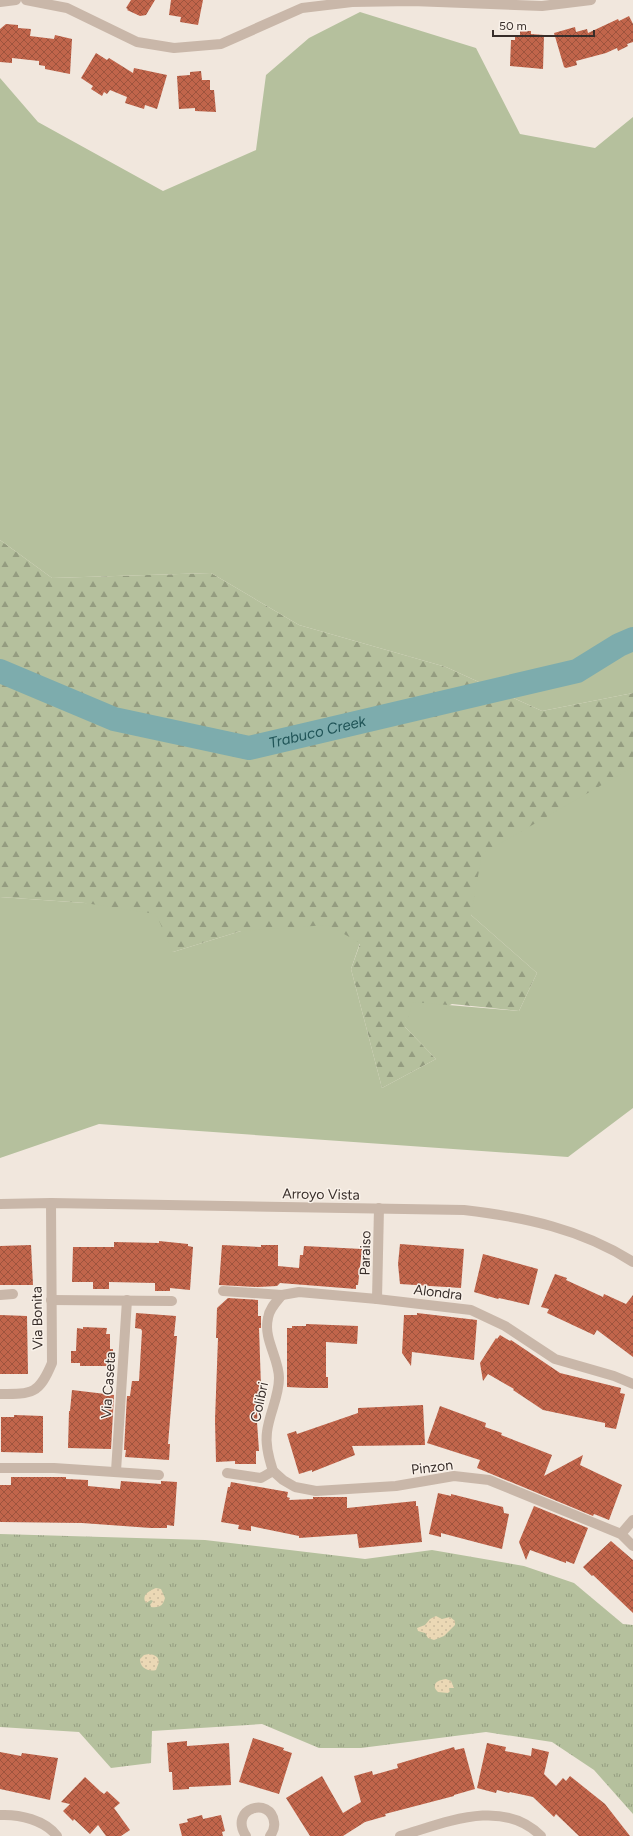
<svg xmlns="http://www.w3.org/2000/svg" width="633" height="1836" font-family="Figtree,sans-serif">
  <defs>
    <pattern id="grass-tufts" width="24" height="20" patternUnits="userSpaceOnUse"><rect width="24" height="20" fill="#b5c09d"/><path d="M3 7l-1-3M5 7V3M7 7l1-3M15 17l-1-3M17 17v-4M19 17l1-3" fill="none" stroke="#949c80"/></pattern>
    <pattern id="forest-firs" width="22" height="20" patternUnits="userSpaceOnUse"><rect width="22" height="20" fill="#b5c09d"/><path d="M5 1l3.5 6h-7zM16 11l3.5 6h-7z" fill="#949c80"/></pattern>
    <pattern id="sand-dots" width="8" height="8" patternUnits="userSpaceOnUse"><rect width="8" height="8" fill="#ebd8b5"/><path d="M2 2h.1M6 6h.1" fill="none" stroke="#caba9c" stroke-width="1.8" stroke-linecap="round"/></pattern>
    <pattern id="building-cross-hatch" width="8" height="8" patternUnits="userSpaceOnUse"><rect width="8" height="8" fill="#c1654b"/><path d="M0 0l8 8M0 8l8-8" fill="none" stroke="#9e543e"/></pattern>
  </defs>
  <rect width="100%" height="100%" fill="#f1e7dd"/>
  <polygon fill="url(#grass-tufts)" points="0,1534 205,1540 365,1559 432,1550 524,1566 574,1583 623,1624 633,1625 633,1814 594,1770 552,1742 486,1732 361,1748 319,1748 262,1724 152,1731 151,1763 111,1768 79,1732 0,1727"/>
  <polygon fill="url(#forest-firs)" points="0,540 52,578 211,573 299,625 446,667 542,711 633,693 633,768 549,817 471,915 537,973 519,1011 452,1004 405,1027 436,1059 382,1088 351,969 360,944 241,931 173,952 85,903 0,897"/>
  <g fill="url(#sand-dots)">
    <path d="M156,1588l5,1 4,9c-2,8 -6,10 -14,9l-1,-2 3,-4 -2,-1 -5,3c-5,-8 3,-12 10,-15z"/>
    <polygon points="436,1616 442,1619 450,1617 455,1621 455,1625 444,1636 434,1640 428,1638 425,1633 418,1631 417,1628 425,1625 430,1619"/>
    <path d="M149,1654c6,1 9,2 10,8l-3,8c-8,2 -16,-2 -16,-11l4,-4z"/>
    <path d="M446,1679l5,2 3,7h-5l1,3 -2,2 -10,-1c-8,-8 0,-12 8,-13z"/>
  </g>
  <g fill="#b5c09d">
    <polygon points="360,12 476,48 520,134 595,148 633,117 633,693 542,711 446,667 299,625 211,573 52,578 0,540 0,78 38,122 163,191 256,150 266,75 309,38"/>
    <polygon points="633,767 633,1108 568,1157 99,1124 0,1158 0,897 85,903 156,914 173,952 241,931 328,925 360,943 351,969 382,1088 436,1059 405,1027 413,1002 519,1011 537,973 471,915 482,854"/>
  </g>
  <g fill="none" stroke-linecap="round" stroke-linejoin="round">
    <path stroke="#7dacad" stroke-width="24" id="s1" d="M0,671l114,48 135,29 328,-77 42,-26 14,-6"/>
  </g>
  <g fill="url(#building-cross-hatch)">
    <polygon points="131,0 155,0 146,15 140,16 127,10 128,9 126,8"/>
    <polygon points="171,0 203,0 198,25 180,22 181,17 169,15"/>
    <polygon points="629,16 633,24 633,42 627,44 628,46 618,51 617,48 606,53 576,61 577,65 566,68 564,67 554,33 575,27 576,32 587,29 588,33 618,19 619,21"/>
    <polygon points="6,24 18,25 18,28 31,29 30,36 54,39 55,35 72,39 70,74 45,69 45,66 39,65 39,61 12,58 12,63 0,62 0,29"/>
    <polygon points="520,31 531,31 531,34 544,35 543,69 510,66 511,40 515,40 515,35 520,35"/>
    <polygon points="96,53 107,60 109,58 133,73 134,68 167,75 157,109 145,105 144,109 125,103 127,97 110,90 107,94 104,92 102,96 91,89 93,86 81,78"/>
    <polygon points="201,71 202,80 210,80 210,90 214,90 216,112 195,111 195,108 179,109 177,76 190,75 190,72"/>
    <polygon points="159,1241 188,1244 188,1246 193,1247 190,1290 170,1288 170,1291 155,1291 155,1283 109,1282 109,1289 93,1289 93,1282 72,1282 73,1247 114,1247 114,1242 159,1243"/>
    <polygon points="400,1244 464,1249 461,1288 400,1284 398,1264"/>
    <polygon points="31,1245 33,1285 0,1285 0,1246"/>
    <polygon points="222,1245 261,1247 261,1245 278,1245 278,1266 299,1268 300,1255 303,1255 304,1246 362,1249 358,1285 356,1285 356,1289 280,1283 277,1286 258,1287 219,1285"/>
    <polygon points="483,1254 538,1269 529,1305 499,1298 498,1299 474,1292"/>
    <polygon points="555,1274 567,1278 566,1280 603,1297 604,1294 626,1304 633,1295 633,1357 597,1330 594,1335 547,1313 549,1309 541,1307"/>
    <polygon points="228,1298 258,1300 258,1316 261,1316 261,1328 259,1328 261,1387 260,1399 258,1399 257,1422 259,1451 256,1451 256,1464 235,1464 235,1461 216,1462 215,1420 218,1338 216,1338 217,1308"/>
    <polygon points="136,1313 176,1316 174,1336 177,1336 168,1444 170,1444 169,1460 125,1457 126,1450 124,1450 127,1396 130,1396 132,1381 139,1381 142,1331 141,1329 135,1328"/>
    <polygon points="417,1313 477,1320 474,1360 412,1352 411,1366 402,1353 404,1315 417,1315"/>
    <polygon points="0,1315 27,1316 28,1374 0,1374"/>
    <polygon points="306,1324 358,1326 357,1344 326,1342 326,1377 328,1377 328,1388 307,1388 287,1387 287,1328 292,1328 292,1326 306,1326"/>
    <polygon points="83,1327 107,1328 106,1334 110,1334 110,1349 113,1349 113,1366 80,1366 80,1363 71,1363 71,1351 76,1351 77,1328 83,1329"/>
    <polygon points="500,1335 510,1341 511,1340 560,1373 621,1388 620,1393 625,1394 616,1429 605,1427 605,1423 543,1410 513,1390 514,1389 488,1374 483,1381 480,1363 496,1338 497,1339"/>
    <polygon points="72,1390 114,1395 111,1449 68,1448 69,1411 70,1411"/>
    <polygon points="423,1405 425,1445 352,1446 355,1455 312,1472 312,1470 299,1474 287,1434 296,1431 297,1434 358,1413 358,1408"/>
    <polygon points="440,1406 486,1423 485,1427 502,1433 501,1435 552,1455 544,1476 583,1455 580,1465 622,1485 609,1520 594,1514 593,1516 477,1468 480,1460 427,1443"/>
    <polygon points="14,1415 43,1416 43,1453 1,1452 1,1417 14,1417"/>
    <polygon points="11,1477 66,1477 66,1479 88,1480 88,1486 120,1489 121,1481 161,1484 161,1481 177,1482 174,1526 167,1525 167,1528 151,1528 82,1523 0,1522 0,1485 11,1485"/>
    <polygon points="231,1482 288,1492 287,1497 290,1498 289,1500 313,1499 313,1497 347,1497 347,1508 416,1501 416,1506 418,1506 422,1542 359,1548 357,1534 299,1538 299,1536 251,1526 251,1531 238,1529 239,1525 221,1522 228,1487 230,1487"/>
    <polygon points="438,1493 451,1496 451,1494 503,1507 504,1513 509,1514 502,1549 441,1533 441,1537 429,1534"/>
    <polygon points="534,1506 588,1528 574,1564 566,1561 566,1563 530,1550 526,1560 519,1542"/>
    <polygon points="611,1541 633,1560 633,1613 593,1575 592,1576 583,1567"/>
    <polygon points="253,1738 284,1748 283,1750 292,1753 279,1794 239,1782"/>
    <polygon points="187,1741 187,1746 229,1743 231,1785 189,1787 189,1789 173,1790 172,1772 169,1772 167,1743"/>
    <polygon points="487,1743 506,1747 505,1751 531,1756 532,1748 549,1752 544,1774 556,1786 563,1778 566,1781 570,1776 605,1804 630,1836 579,1836 556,1814 554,1817 533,1797 510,1792 509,1793 497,1790 496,1793 477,1788"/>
    <polygon points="454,1747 455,1750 464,1748 475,1789 454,1795 454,1796 385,1814 386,1816 365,1822 343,1836 310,1836 286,1798 322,1776 343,1813 361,1802 354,1776 372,1771 373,1775 398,1768 397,1764"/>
    <polygon points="0,1752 21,1756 22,1753 58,1758 50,1800 0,1789"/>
    <polygon points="85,1777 100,1791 104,1794 107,1791 120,1803 114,1808 130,1830 121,1836 106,1836 98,1825 90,1834 74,1819 73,1821 63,1811 70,1804 61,1802"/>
    <polygon points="202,1815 203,1819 221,1815 225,1831 222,1832 223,1836 182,1836 179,1824 188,1822 187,1819"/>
  </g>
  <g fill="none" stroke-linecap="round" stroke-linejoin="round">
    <g stroke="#c9b7a9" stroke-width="10">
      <polyline points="26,0 67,8 137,42 174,48 221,44 302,8 352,2 412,1 542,6 591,0"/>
      <polyline points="0,2 16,0"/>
      <polyline points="223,1291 282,1295 299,1292 377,1299 471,1310 505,1326 555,1359 614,1376 633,1384"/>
      <polyline points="0,1295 13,1294"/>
      <polyline points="377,1299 379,1208"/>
      <polyline points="51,1300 172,1301"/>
      <path d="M0,1394c33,0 39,0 52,-31l-1,-160"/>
      <polyline points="0,1468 54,1468 159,1475"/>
      <polyline points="116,1471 127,1300"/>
      <path d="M273,1471c-4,-12 -8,-26 -6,-39 2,-18 12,-35 12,-54 0,-20 -16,-39 -11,-60 1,-9 8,-16 14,-23"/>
      <polyline points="227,1473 261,1478 273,1471 283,1480 295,1487 316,1491 396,1486 454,1476 489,1480 621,1534 633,1546"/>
      <polyline points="621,1534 633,1520"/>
      <path d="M0,1815c19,-1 45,5 57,21"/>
      <path d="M246,1836c-18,-28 25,-40 28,-14 1,5 -1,10 -4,14"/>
      <path d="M400,1836c45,-13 102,-39 141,0"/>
    </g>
    <path stroke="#c9b7a9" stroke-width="10" d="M0,1204l51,-1 413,7c60,7 118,19 169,52"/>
  </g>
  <g text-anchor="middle" stroke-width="3" stroke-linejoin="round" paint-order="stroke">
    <g font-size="14" fill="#372d29" stroke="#f9f1e9">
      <text transform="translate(321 1194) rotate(1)" y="5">Arroyo Vista</text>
      <text transform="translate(365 1253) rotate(-89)" y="5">Paraiso</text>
      <text transform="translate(438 1292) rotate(7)" y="5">Alondra</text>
      <text transform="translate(37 1318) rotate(-91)" y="5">Via Bonita</text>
      <text transform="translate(108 1385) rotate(-86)" y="5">Via Caseta</text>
      <text transform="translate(259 1402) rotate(-78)" y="5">Colibri</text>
      <text transform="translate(432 1467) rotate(-7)" y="5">Pinzon</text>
    </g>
    <g font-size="15" font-style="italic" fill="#205457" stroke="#f9f1e9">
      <text dy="5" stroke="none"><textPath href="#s1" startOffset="332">Trabuco Creek</textPath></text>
    </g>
  </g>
  <path d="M493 30v6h101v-6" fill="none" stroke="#372d29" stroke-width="2"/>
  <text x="499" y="30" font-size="12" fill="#372d29" stroke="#f9f1e9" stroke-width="3" paint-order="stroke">50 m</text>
</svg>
